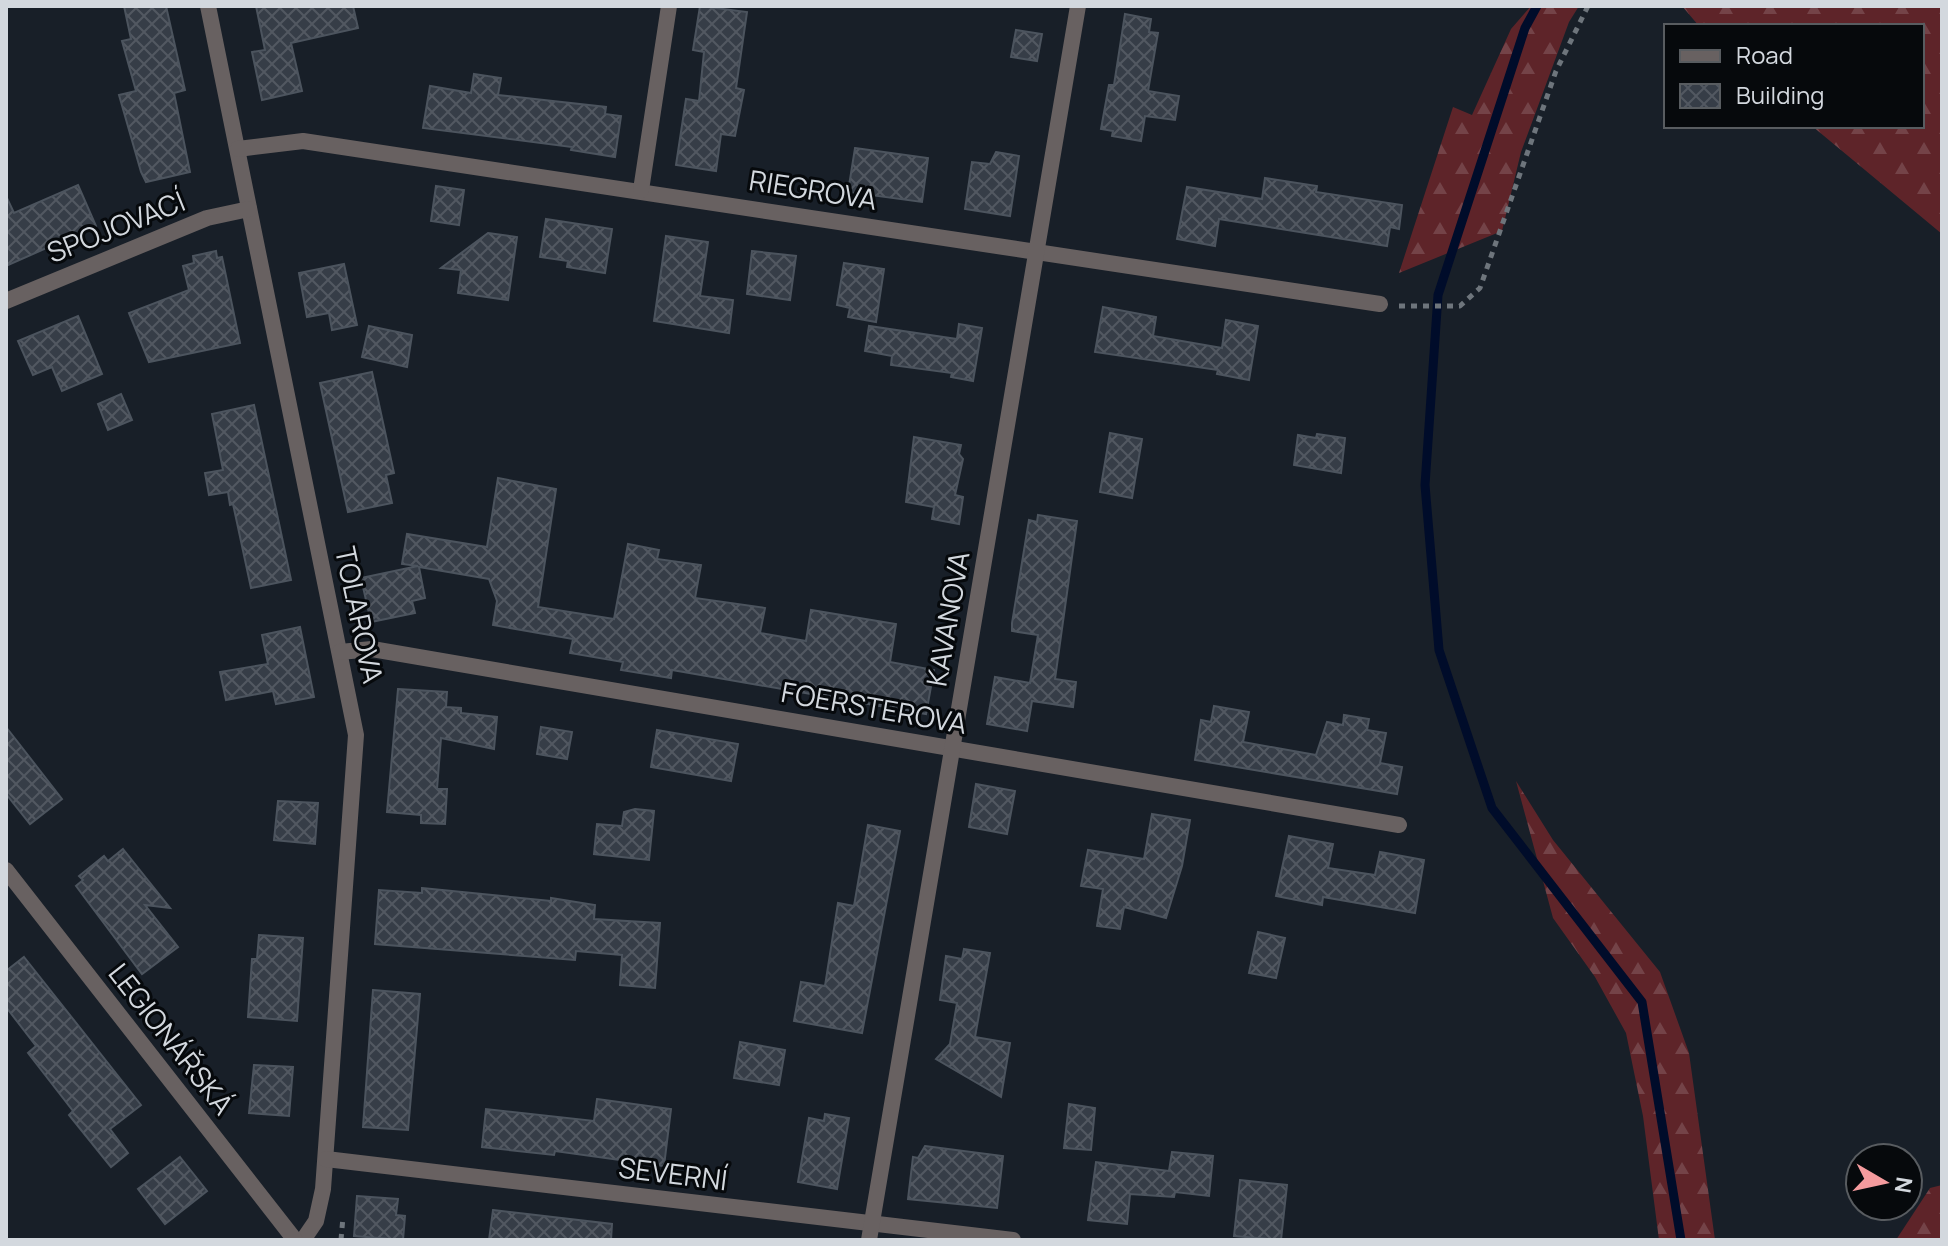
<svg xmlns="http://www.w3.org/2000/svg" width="1948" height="1246" font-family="Manrope,sans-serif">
  <defs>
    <pattern id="forest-firs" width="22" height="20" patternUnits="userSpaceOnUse" patternTransform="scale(2)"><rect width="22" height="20" fill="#5e2429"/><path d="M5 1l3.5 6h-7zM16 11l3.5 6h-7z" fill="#744348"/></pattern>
    <pattern id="building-cross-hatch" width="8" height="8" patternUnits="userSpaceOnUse" patternTransform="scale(2)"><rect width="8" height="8" fill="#363d47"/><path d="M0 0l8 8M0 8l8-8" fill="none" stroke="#525861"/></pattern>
  </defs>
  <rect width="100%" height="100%" fill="#181f28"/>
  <g fill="url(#forest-firs)">
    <polygon points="1531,6 1579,6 1569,22 1521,152 1502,231 1399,273 1453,107 1472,115 1511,29"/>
    <polygon points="1682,6 1942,6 1942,234 1812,126 1922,126 1922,26 1699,26"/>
    <polygon points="1516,781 1553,840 1660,972 1689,1053 1715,1240 1659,1240 1643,1116 1626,1033 1595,977 1553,918"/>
    <polygon points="1942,1185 1942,1240 1896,1240 1930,1188"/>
  </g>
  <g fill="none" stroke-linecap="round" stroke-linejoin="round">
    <polyline stroke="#000c2a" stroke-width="9" points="1537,6 1525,28 1438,295 1425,485 1439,650 1492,808 1642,1002 1681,1240"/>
  </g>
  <g fill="url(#building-cross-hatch)" stroke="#4c545e" stroke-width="2">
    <polygon points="124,6 166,6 185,90 174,93 190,172 146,182 141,172 119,95 136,91 122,41 131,39"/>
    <polygon points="256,6 353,6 358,28 291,43 302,91 262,100 252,52 265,50"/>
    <polygon points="700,6 747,12 736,88 744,90 735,136 721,134 716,171 676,165 686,99 699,101 704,52 693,50"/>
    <polygon points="1125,14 1151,19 1149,32 1158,33 1148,91 1179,96 1175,120 1145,116 1141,141 1112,136 1113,131 1101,129 1109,85 1114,85"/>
    <polygon points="1016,30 1042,34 1037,61 1011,57"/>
    <polygon points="474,74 501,78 498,95 606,107 605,114 621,116 615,157 571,150 572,147 423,128 430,86 471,93"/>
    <polygon points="855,148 928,158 922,202 848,192"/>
    <polygon points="996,152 1019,156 1010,216 965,209 972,162 990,164"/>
    <polygon points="1265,178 1317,186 1316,192 1402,205 1399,229 1390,227 1387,246 1219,219 1215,246 1177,239 1187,187 1262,199"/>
    <polygon points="78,185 96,226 6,266 6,196 14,213"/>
    <polygon points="436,186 464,190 459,225 431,221"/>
    <polygon points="546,219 612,229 605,273 567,267 568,261 540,257"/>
    <polygon points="488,233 517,237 508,300 458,293 461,270 441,268"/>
    <polygon points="666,236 708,242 700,296 733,300 729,333 654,321"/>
    <polygon points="216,251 217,258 222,257 240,343 149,362 129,313 189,290 183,266 194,263 193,256"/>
    <polygon points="752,251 796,256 790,300 747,294"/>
    <polygon points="844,263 884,269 876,322 848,317 850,308 837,305"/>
    <polygon points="344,264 357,325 332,330 329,313 307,317 299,273"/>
    <polygon points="1103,307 1156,317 1153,336 1222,348 1226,320 1258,326 1249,380 1217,374 1218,370 1095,352"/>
    <polygon points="78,316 102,374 62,391 52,367 33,375 18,341"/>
    <polygon points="959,324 982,328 973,381 951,377 952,373 891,365 892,356 865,351 869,326 957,339"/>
    <polygon points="369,326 412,335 407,367 362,357"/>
    <polygon points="372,372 394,473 386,475 392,503 348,512 320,383"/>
    <polygon points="121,394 132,420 108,430 98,404"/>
    <polygon points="254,405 291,580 251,588 233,504 230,505 228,492 209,495 205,473 223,470 212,414"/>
    <polygon points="1110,433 1142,439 1132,498 1100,492"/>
    <polygon points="1317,434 1345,438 1341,473 1294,465 1298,435 1316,438"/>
    <polygon points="914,437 961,445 959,454 963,459 955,495 963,497 959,524 932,519 934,507 906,502"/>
    <polygon points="498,478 556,489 538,607 614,619 628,544 659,550 657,559 701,565 695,598 765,608 760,633 806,641 811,610 896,624 890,662 934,670 926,714 672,670 671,678 621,670 623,662 570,653 573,639 493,625 497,601 489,579 419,567 425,598 412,601 415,613 371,622 361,578 418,566 402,564 407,534 487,547"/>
    <polygon points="1038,515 1077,521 1055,679 1076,682 1073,707 1032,701 1027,731 987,724 995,677 1030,683 1038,635 1012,631 1012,623 1029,520 1037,522"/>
    <polygon points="300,627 314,697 276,704 273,691 226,700 220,672 268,664 262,635"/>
    <polygon points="398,689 447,692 446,707 461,708 461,713 497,717 494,749 441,738 437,789 447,789 445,824 421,823 421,815 387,812"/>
    <polygon points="1214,706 1249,712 1243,742 1316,755 1327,722 1343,725 1344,715 1369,719 1367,730 1386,733 1380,763 1402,767 1397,794 1195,760 1201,720 1211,722"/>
    <polygon points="6,727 62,799 30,824 6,794"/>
    <polygon points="541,727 572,732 567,759 537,754"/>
    <polygon points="657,730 738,744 731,781 651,767"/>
    <polygon points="976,784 1015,791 1007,834 969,827"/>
    <polygon points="278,801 318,803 315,844 274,840"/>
    <polygon points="635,809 654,811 649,860 594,854 597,824 622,826 624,812"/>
    <polygon points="1152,814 1190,820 1182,866 1166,918 1124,907 1120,929 1097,926 1103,889 1081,886 1088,850 1144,859"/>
    <polygon points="868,825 900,831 862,1033 794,1021 801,982 825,986 838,903 854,906"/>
    <polygon points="1289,836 1333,844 1328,868 1375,875 1380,852 1424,860 1415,913 1323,897 1322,905 1276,896"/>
    <polygon points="123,849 170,908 145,905 178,947 142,974 76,886 83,880 79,876 104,856 108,861"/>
    <polygon points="422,888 551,901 551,898 595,905 594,919 660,923 655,988 620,985 622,955 576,951 575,960 375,944 379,890 422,893"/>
    <polygon points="1258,932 1285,938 1276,978 1249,973"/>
    <polygon points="259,935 303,938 297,1021 248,1017 252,959 257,959"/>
    <polygon points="964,949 990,953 975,1037 1010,1043 1001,1097 936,1059 950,1044 957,1003 940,1000 946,956 962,959"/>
    <polygon points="24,957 141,1105 110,1129 128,1153 111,1167 69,1115 73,1111 28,1053 36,1046 6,1007 6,971"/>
    <polygon points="373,990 420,994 408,1130 363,1127"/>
    <polygon points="740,1042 785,1050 779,1085 734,1078"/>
    <polygon points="254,1065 293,1067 289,1116 249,1113"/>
    <polygon points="597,1099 671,1109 664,1166 555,1151 554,1155 482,1147 486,1109 594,1121"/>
    <polygon points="1069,1104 1095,1108 1091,1150 1064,1148"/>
    <polygon points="825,1114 849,1118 837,1189 798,1182 809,1118 824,1121"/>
    <polygon points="925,1146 1003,1156 997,1208 908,1199 913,1157 918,1158"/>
    <polygon points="1172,1152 1213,1156 1209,1196 1175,1192 1174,1197 1130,1194 1127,1224 1088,1220 1096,1162 1169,1171"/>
    <polygon points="180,1157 207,1191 165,1224 138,1189"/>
    <polygon points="1240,1180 1287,1185 1281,1240 1234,1236"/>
    <polygon points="357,1196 398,1199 396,1215 405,1216 403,1240 354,1236"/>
    <polygon points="493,1210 612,1224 611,1240 489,1240"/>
  </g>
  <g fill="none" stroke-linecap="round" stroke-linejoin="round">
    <g stroke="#6e757c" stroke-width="5" stroke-dasharray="6 6" stroke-linecap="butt">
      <polyline points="1399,306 1460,306 1480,288 1556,71 1588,6"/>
      <polyline points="341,1240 343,1217"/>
    </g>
    <g stroke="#686161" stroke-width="16">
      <polyline points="208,6 356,735 323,1189 316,1221 303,1240"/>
      <polyline points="238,149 303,141 1380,304"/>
      <polyline points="641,190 669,6"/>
      <polyline points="6,301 207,218 249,209"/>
      <polyline points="340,652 372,649 1399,825"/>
      <polyline points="6,870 295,1240"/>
      <polyline points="326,1159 1013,1240"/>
      <polyline points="869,1240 1078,6"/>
    </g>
  </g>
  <g text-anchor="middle" stroke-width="6" stroke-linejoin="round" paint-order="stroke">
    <g font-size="28" fill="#d3d8de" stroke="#06090c">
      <text transform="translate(813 190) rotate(9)" y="10">RIEGROVA</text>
      <text transform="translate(116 227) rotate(-22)" y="10">SPOJOVACÍ</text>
      <text transform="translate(359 615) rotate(78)" y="10">TOLAROVA</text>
      <text transform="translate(948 619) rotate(-80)" y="10">KAVANOVA</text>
      <text transform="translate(874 708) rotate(10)" y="10">FOERSTEROVA</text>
      <text transform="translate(171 1039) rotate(52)" y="10">LEGIONÁŘSKÁ</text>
      <text transform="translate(673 1174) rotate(7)" y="10">SEVERNÍ</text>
    </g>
  </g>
  <rect width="1948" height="1246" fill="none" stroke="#d3d8de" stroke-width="16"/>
  <rect x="1664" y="24" width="260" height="104" fill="#06090c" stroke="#585c60" stroke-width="2"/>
  <rect x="1680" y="50" width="40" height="12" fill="#686161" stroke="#585c60" stroke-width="2"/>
  <text x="1736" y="64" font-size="24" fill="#d3d8de">Road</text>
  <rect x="1680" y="84" width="40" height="24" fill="url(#building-cross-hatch)" stroke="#585c60" stroke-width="2"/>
  <text x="1736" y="104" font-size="24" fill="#d3d8de">Building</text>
  <g transform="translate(1884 1182) rotate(99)"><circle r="38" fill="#06090c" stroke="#585c60" stroke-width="2"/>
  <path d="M0-6L14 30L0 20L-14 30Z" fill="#f59b9e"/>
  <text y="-12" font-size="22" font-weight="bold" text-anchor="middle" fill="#d3d8de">N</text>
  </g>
</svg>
